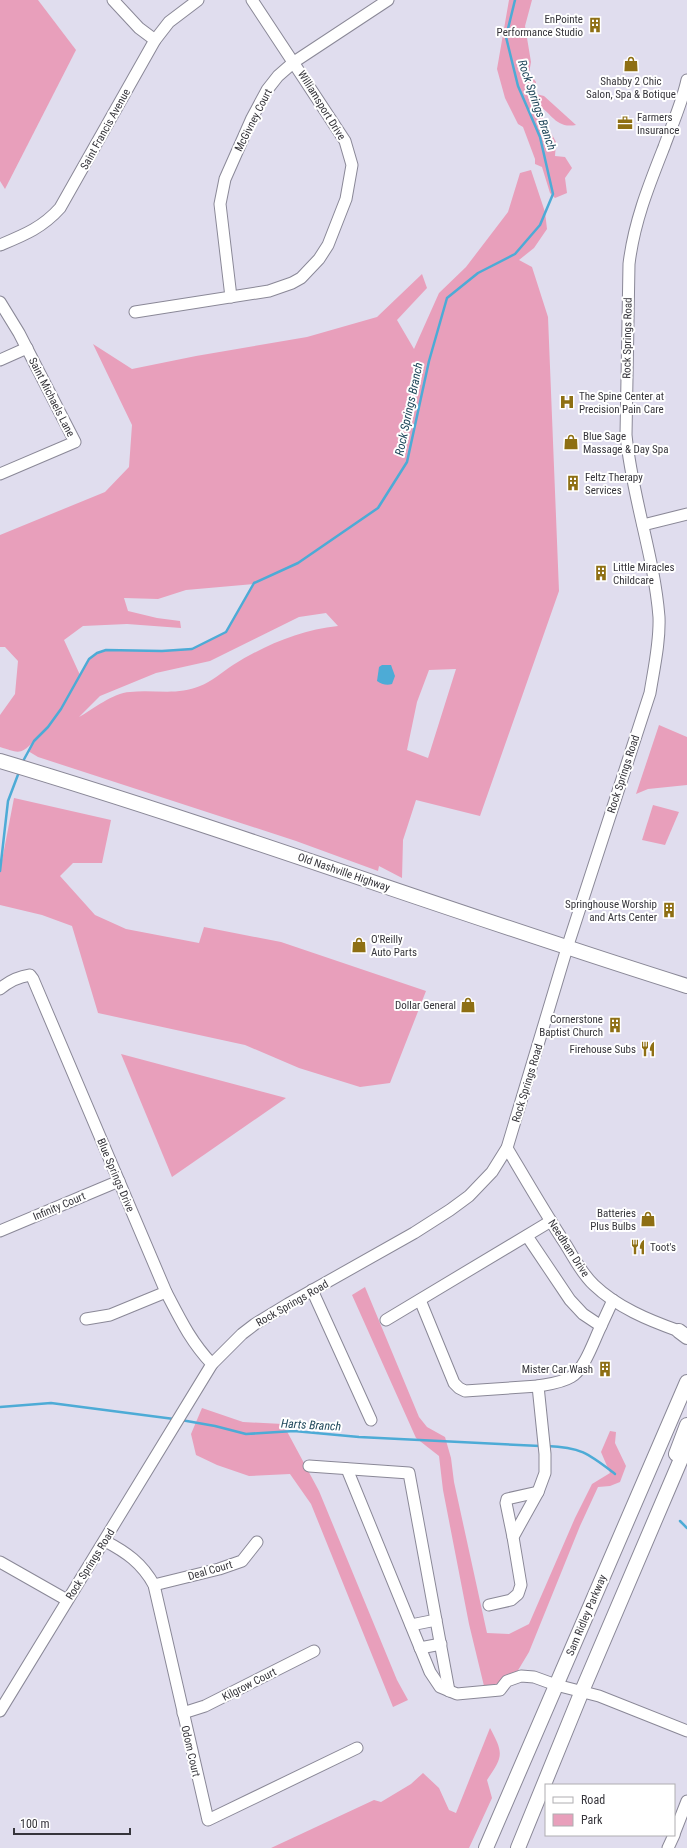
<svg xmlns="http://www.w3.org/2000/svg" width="687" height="1848" font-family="'Roboto Condensed',sans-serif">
  <rect width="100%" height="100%" fill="#e0ddee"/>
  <g fill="#e89fbb" fill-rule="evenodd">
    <polygon points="0,0 38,0 76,50 5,189 0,181"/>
    <path d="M509,0h23l-7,26 6,36 -2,11 7,9v12l8,2 32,29c-22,4 -24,-14 -41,-21l21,38 -1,14 10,1 7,11 -7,10 2,15 -12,5 -5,-5 -8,-26 -7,-3v-5l-12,-32 -5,-3 -13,-26 -8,-29z"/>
    <path d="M531,170l14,42 2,17 -13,19 -15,12 13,7 16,50 11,274 -79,225 -64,-16 -13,40 -1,38 -23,-12 -1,5 -82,-30 -258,-84 -10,-6 5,-9c-13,14 -16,10 -33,5v-32l15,-21 3,-33 -13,-14h-5v-112l105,-43 24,-25 3,-42 -39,-81 39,25 64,-13 111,-19 70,-20 45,-43 5,14 -30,32 17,29 25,-56 27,-26 42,-55 12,-39zM254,584l-28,48 -34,17 -30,2 -56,-1 -9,3 -8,6 -9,16 -16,-35 19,-14 44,-2 54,4 -1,-7 -23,-3 -29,-7 -4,-13 34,1 28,-9zM326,613l12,13c-38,4 -73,19 -105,39 -11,7 -22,17 -33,21 -23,10 -47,3 -70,6 -18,1 -36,17 -51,25l21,-21 56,-23 54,-12 89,-44zM456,669l-28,89 -21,-8 10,-48 12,-32z"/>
    <polygon points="659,725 687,737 687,785 648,789 636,794"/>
    <polygon points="14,798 111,820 102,863 73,863 60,876 95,915 126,929 199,943 204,927 281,942 426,991 390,1083 360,1087 299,1068 245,1045 98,1013 72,926 42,915 0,905 0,871"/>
    <polygon points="653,805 679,812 665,845 642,840"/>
    <polygon points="121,1054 286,1098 172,1177"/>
    <polygon points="365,1287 419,1417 427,1427 445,1437 451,1458 454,1482 487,1633 509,1634 529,1624 575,1518 592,1484 610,1473 601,1452 610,1431 616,1432 615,1443 626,1466 620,1482 610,1486 598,1487 580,1526 529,1652 511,1682 484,1686 469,1624 443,1490 439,1456 416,1438 352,1295"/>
    <polygon points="202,1408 243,1422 283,1424 319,1491 397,1680 408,1700 393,1707 311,1504 290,1474 249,1476 217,1465 196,1455 191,1434"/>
    <path d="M490,1728c14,26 13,28 -3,52l5,18 -23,50h-198l103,-48 7,2 30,-18 12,-11 16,15 10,22 7,3z"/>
  </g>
  <path fill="#4dabd6" d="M382,665h9l4,11 -3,8c-5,2 -11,0 -15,-3l2,-14z"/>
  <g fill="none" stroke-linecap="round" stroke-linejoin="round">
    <g stroke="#4dabd6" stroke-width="2.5">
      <polyline points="22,763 34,741 48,727 61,709 89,659 97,653 106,650 162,651 192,649 226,632 254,583 298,563 378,508 407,462 429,361 447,298 478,273 515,254 540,225 553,194 540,137 518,86 506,37 515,0"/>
      <polyline points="0,871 8,801 19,772"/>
      <polyline points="0,1407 51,1403 174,1419"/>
      <polyline points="181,1420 215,1426 246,1434 294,1431 359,1437 540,1446"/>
      <path d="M547,1446c34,1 42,8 68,28"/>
      <polyline points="680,1521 687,1528"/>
    </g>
    <g stroke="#8a8897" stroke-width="13">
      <g id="minor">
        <polyline points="113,0 139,28 155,40"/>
        <path d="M0,245c24,-10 42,-17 60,-37l95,-168 14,-18 29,-22"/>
        <polyline points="231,297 220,204 225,179 252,118 267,90 278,76 294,62 388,0"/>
        <polyline points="0,302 19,333 75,442 0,474"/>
        <polyline points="135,312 269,291 292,283 301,278 319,259 328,245 346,199 352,165 345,141 252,0"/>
        <polyline points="0,360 27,348"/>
        <polyline points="643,525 687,514"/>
        <path d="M0,989c9,-8 17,-12 30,-14l3,4 133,313c14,27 25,50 46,72"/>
        <path d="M507,1148c19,32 38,65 59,97 8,13 16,29 28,40 23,22 54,35 85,46"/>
        <polyline points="0,1231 119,1181"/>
        <polyline points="312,1290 371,1420"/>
        <polyline points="420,1300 454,1383 459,1388 465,1391 538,1386"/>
        <polyline points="86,1319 110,1315 166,1292"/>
        <polyline points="386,1320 551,1221"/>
        <polyline points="601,1326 613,1300"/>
        <polyline points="309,1466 409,1473 449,1691"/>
        <polyline points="347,1469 430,1672 440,1687 457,1694 500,1690 507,1681 521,1676 534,1677 556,1685 599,1696 687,1731"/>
        <polyline points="513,1537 506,1503 507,1499 538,1492"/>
        <path d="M105,1541c21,11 37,22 49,44l54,235 149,-72"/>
        <polyline points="0,1562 67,1600"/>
        <polyline points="154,1585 219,1569 242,1561 257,1542"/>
        <path d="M489,1605l22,-5 7,-6 3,-9 -8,-48 25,-45 7,-19v-19l-7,-68c11,-2 23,-3 33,-9 14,-8 23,-37 30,-51l-18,-12 -13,-14 -43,-64"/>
        <polyline points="411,1625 436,1620"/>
        <polyline points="420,1648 441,1644"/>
        <path d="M0,1711l212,-347 30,-30 13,-10 33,-20 126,-71 36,-23 19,-14 23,-24 15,-24 60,-200 83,-255c4,-25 10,-51 9,-76 -5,-62 -27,-120 -33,-182l3,-171c5,-42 20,-79 35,-117 8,-22 18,-44 23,-67"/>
        <polyline points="183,1713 205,1706 314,1651"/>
        <polyline points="674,1834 687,1801"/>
        <polyline points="668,1848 674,1835"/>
      </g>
    </g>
    <g stroke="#8a8897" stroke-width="16">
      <g id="major">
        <path d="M0,761c231,69 457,153 687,225"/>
        <polyline points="679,1331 687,1337"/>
        <polyline points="676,1454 687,1425"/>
        <polyline points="486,1848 687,1382"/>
        <polyline points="518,1848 582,1691 687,1445"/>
      </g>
    </g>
    <use href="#minor" stroke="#fff" stroke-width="11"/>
    <use href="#major" stroke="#fff" stroke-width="14"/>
  </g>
  <defs>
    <g id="building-bare" transform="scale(1.2)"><path d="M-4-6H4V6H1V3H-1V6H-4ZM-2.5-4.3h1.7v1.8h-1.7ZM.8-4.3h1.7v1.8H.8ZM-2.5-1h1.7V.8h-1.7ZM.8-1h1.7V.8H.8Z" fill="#8e6f13" stroke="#fff" stroke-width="2.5" paint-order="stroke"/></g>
    <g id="shop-bare" transform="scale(1.2)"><path d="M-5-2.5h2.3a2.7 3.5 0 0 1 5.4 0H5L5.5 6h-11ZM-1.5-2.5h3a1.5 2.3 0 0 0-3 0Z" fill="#8e6f13" stroke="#fff" stroke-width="2.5" paint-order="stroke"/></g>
    <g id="office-bare" transform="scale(1.2)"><path d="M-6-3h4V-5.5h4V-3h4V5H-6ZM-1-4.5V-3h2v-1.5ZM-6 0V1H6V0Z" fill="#8e6f13" stroke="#fff" stroke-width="2.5" paint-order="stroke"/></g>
    <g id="hospital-bare" transform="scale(1.2)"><path d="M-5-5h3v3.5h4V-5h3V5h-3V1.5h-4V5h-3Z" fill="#8e6f13" stroke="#fff" stroke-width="2.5" paint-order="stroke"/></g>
    <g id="restaurant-bare" transform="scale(1.2)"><path d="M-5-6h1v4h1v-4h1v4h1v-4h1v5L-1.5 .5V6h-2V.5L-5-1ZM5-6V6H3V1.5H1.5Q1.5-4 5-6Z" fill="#8e6f13" stroke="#fff" stroke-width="2.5" paint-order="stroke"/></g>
  </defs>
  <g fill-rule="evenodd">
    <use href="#building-bare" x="595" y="25"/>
    <use href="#shop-bare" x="631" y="64"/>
    <use href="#office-bare" x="625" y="123"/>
    <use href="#hospital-bare" x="567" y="402"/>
    <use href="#shop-bare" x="571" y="442"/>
    <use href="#building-bare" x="573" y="483"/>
    <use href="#building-bare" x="601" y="573"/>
    <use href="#building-bare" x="669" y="910"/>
    <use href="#shop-bare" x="359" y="945"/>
    <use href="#shop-bare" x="468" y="1005"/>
    <use href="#building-bare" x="615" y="1025"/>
    <use href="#restaurant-bare" x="648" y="1049"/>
    <use href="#shop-bare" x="648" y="1219"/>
    <use href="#restaurant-bare" x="638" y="1247"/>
    <use href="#building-bare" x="605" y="1369"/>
  </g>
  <g text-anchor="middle" stroke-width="4" stroke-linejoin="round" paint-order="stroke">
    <g font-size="11" fill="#36353b" stroke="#fff" text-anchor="end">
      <text x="583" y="23">EnPointe<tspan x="583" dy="13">Performance Studio</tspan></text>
      <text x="631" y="85" text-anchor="middle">Shabby 2 Chic<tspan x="631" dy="13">Salon, Spa &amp; Botique</tspan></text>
      <text x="637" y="121" text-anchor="start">Farmers<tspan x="637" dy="13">Insurance</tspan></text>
      <text x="579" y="400" text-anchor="start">The Spine Center at<tspan x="579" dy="13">Precision Pain Care</tspan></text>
      <text x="583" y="440" text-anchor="start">Blue Sage<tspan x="583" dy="13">Massage &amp; Day Spa</tspan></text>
      <text x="585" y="481" text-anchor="start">Feltz Therapy<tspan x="585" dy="13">Services</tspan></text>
      <text x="613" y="571" text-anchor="start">Little Miracles<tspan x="613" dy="13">Childcare</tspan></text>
      <text x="657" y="908">Springhouse Worship<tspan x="657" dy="13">and Arts Center</tspan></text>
      <text x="371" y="943" text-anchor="start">O'Reilly<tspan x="371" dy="13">Auto Parts</tspan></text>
      <text x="456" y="1009">Dollar General</text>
      <text x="603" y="1023">Cornerstone<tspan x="603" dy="13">Baptist Church</tspan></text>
      <text x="636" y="1053">Firehouse Subs</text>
      <text x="636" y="1217">Batteries<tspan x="636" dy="13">Plus Bulbs</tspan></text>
      <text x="650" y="1251" text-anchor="start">Toot's</text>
      <text x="593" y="1373">Mister Car Wash</text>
    </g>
    <g font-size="11" fill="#36353b" stroke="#fff">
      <text transform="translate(322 105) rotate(58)" y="4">Williamsport Drive</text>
      <text transform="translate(253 120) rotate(-63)" y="4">McGivney Court</text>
      <text transform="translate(105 129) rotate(-61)" y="4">Saint Francis Avenue</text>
      <text transform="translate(627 338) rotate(-89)" y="4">Rock Springs Road</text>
      <text transform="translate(52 397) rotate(63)" y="4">Saint Michaels Lane</text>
      <text transform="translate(623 774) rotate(-72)" y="4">Rock Springs Road</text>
      <text transform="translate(344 872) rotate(19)" y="4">Old Nashville Highway</text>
      <text transform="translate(527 1083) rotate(-73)" y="4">Rock Springs Road</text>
      <text transform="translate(116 1175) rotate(67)" y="4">Blue Springs Drive</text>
      <text transform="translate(59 1206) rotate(-23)" y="4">Infinity Court</text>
      <text transform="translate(569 1248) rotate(57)" y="4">Needham Drive</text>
      <text transform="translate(292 1303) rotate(-30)" y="4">Rock Springs Road</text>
      <text transform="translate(90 1564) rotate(-58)" y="4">Rock Springs Road</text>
      <text transform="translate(210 1570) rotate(-16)" y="4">Deal Court</text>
      <text transform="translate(586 1615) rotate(-67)" y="4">Sam Ridley Parkway</text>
      <text transform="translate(249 1684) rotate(-27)" y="4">Kilgrow Court</text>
      <text transform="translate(191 1751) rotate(77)" y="4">Odom Court</text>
    </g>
    <g font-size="12" font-style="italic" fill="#20485b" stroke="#fff">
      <text transform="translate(537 105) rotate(71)" y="4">Rock Springs Branch</text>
      <text transform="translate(409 409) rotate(-78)" y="4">Rock Springs Branch</text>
      <text transform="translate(311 1425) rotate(3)" y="4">Harts Branch</text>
    </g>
  </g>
  <rect x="545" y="1784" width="130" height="52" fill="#ffffff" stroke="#afaeb1"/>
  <rect x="553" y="1797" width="20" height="6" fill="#ffffff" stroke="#afaeb1"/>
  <text x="581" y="1804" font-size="12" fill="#36353b">Road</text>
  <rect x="553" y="1814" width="20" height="12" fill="#e89fbb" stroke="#afaeb1"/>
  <text x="581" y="1824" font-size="12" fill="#36353b">Park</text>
  <path d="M14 1828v6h116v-6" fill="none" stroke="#36353b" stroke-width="2"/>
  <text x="20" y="1828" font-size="12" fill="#36353b" stroke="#ffffff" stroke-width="3" paint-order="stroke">100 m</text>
</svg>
